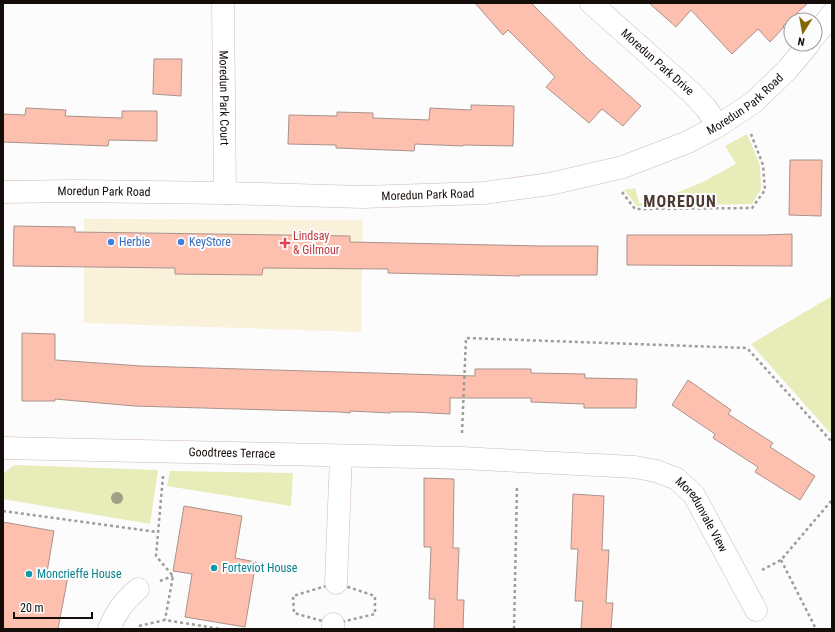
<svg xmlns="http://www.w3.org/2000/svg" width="835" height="632" font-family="'Roboto Condensed',sans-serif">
  <rect width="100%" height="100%" fill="#fcfcfc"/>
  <polygon fill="#faf1db" points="84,219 363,220 361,332 84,323"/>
  <g fill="#e7ecb9">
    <polygon points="747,134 760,165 761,189 752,204 637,206 624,190 635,188 639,203 666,197 703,182 736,164 725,146"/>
    <polygon points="832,296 832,435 751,344"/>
    <polygon points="14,465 158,470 150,524 3,499 3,474"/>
    <polygon points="170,471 293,473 291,506 167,486"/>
  </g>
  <g fill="#fec0ae" stroke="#a9928c">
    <polygon points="475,3 531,3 587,58 641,106 623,126 602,109 589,123 546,87 555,77 508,30 503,35"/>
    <polygon points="649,3 808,3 783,26 784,27 770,42 758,29 732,54 691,10 676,27"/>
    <polygon points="154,59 182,59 181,96 153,94"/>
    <polygon points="471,105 514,106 513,146 463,145 463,146 415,144 414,151 336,148 336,145 288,144 289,115 337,116 337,112 373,113 373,118 429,120 430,108 471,110"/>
    <polygon points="26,108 66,110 65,116 122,118 122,111 157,111 157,141 109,140 108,146 3,142 3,114 25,115"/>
    <polygon points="790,160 822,160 821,216 789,215"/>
    <polygon points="14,226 75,227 75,232 350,236 350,242 542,246 598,246 597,275 520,275 520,276 388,273 388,269 263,268 262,275 175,274 175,268 13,266"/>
    <polygon points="792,234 792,266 627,265 627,235 764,235"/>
    <polygon points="22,333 55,334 55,360 141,366 475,376 475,369 531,369 531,373 585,374 585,378 637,379 636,408 584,408 584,404 531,402 531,398 450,398 450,414 412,412 390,412 390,413 350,411 350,413 340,412 134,406 55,399 55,401 22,401"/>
    <polygon points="688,380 731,410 728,414 773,443 770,447 815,476 800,500 755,472 758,467 713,438 715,434 672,405"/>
    <polygon points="424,478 454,479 453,548 459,548 457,600 464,600 463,629 434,629 435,599 429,599 431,547 424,547"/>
    <polygon points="573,494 604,496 602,550 609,550 606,603 613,603 611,629 581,629 583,601 575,601 578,549 571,549"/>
    <polygon points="184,506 242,516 235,558 256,562 245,627 185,617 192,574 173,571"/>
    <polygon points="3,522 54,531 47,572 68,576 58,629 3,629"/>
  </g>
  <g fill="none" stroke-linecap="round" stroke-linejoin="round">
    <g stroke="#d0bab1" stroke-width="23">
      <g id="minor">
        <path id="s1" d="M223,3l2,190"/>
        <path id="s2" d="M591,3l101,90 14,15 12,18"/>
        <polyline points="815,36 832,14"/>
        <path id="s3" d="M3,192l71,-1 151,2 137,4 122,-4 66,-9 73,-17 65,-25 30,-16 36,-24 33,-32 22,-26"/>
        <path id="s4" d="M3,448l458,10 174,9 21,4 21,8 17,16 62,115"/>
        <polyline points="336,583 341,456"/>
        <path d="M109,629c7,-17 15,-28 29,-40"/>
        <polyline points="333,629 333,624"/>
      </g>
    </g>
    <g stroke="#9f9c9a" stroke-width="2.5" stroke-dasharray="3 3" stroke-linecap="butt">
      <polyline points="622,192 635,209 752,208 765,190 763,165 751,134"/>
      <polyline points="462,433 466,338 747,348 832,442"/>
      <polyline points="163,476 156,556 173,576 165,620"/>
      <polyline points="3,511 157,532"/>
      <polyline points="781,560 816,629"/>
      <polyline points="762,570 781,560 832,500"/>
      <polyline points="160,581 173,576"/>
      <polygon points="336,583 375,596 375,614 333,624 294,613 293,596"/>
      <polyline points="139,626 165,620 221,629"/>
      <polyline points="514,629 517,486"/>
    </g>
    <use href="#minor" stroke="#fff" stroke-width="22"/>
  </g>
  <circle fill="#a0a184" cx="117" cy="498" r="6"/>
  <g fill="#3f7fe0" stroke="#fcfcfc" stroke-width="1.5">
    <circle cx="111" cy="242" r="4"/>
    <circle cx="181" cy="242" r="4"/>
  </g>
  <path fill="#e0444e" stroke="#fcfcfc" stroke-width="1.5" d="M283 237h4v4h4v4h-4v4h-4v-4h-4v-4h4z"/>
  <g fill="#0f9aa8" stroke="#fcfcfc" stroke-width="1.5">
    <circle cx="214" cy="568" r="4"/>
    <circle cx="29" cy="574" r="4"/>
  </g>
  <g text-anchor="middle" stroke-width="4" stroke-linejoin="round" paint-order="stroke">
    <g font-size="12" fill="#150d0a" stroke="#fcfcfc">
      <text dy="4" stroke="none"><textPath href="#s2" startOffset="89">Moredun Park Drive</textPath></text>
      <text dy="4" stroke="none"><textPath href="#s1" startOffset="95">Moredun Park Court</textPath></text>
      <text dy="4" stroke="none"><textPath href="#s3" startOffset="761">Moredun Park Road</textPath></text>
      <text dy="4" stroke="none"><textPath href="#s3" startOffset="101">Moredun Park Road</textPath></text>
      <text dy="4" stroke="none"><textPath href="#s3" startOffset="425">Moredun Park Road</textPath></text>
      <text dy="4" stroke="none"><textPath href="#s4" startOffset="229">Goodtrees Terrace</textPath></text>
      <text dy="4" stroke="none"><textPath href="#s4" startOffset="720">Moredunvale View</textPath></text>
    </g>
    <g font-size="12" fill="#be3a42" stroke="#fcfcfc" text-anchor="start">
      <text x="293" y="240">Lindsay<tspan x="293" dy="14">&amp; Gilmour</tspan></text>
    </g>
    <g font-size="12" fill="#366cbe" stroke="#fcfcfc" text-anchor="start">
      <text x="119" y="246">Herbie</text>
      <text x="189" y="246">KeyStore</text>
    </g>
    <g font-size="12" fill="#0d838f" stroke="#fcfcfc" text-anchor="start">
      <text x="222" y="572">Forteviot House</text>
      <text x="37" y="578">Moncrieffe House</text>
    </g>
    <g font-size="16" font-weight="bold" letter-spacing="1" fill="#4c3a32" stroke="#fcfcfc">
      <text x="680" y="207">MOREDUN</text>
    </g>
  </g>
  <rect width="835" height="632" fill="none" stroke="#150d0a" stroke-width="8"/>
  <g transform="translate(803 32) rotate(191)"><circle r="19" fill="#fcfcfc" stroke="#a09c9b"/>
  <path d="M0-3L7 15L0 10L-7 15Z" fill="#826700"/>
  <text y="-6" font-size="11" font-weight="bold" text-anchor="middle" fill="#150d0a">N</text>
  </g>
  <path d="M14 612v6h78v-6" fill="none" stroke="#150d0a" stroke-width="2"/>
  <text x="20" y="612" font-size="12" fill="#150d0a" stroke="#fcfcfc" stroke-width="3" paint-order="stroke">20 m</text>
</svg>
